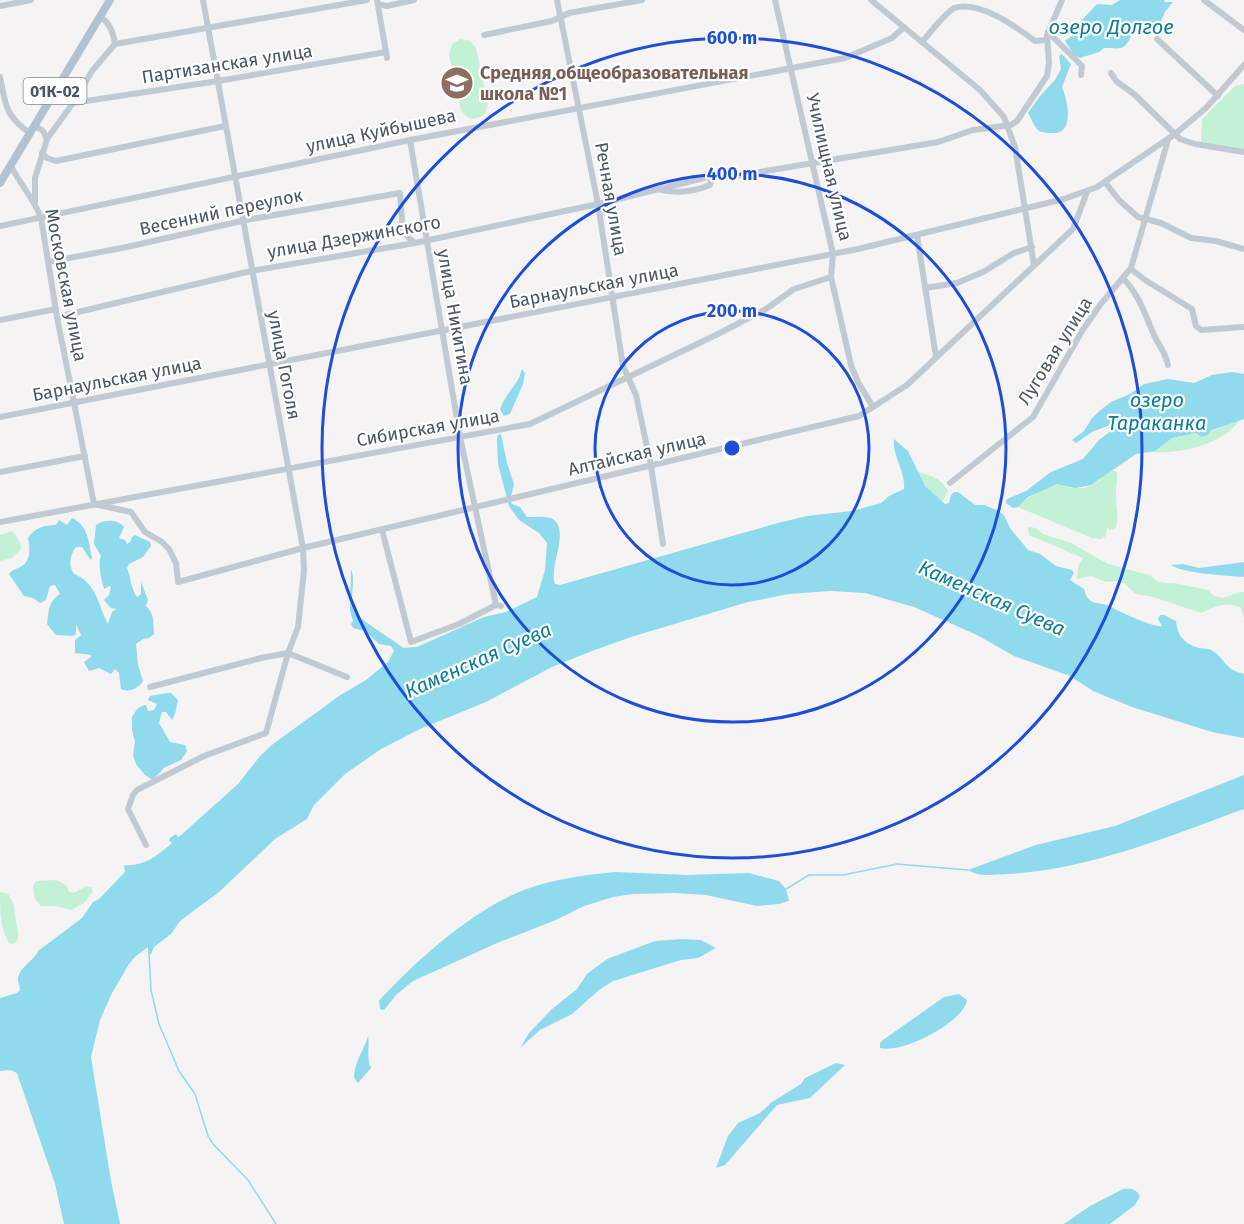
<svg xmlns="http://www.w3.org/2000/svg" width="1244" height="1224" font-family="'Fira Sans',sans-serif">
  <rect width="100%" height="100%" fill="#f5f3f3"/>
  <g fill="#c3f1d5">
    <path d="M460,39l10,2 6,7 12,57 -3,9c-9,7 -18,6 -24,-4l-12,-56 3,-10z"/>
    <polygon points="1244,84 1244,150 1201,142 1202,119 1235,86"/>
    <path d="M1239,420c-13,24 -63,35 -89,32l22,-14 24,-5 5,4 7,-2 4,-4z"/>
    <path d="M1111,470l6,2c1,10 -2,15 -1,24 0,12 4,21 -1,33l-5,1 -3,-3 -1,9 -5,3 -9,-1 -74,-31c7,-8 29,-22 41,-23 8,0 15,5 24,4 11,-2 20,-11 28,-18z"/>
    <path d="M916,471c13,4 26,7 32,20l-6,11 -17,-16z"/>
    <path d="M1028,527l8,1 7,6 28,9 37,21 41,11 8,6 8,2h9l34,7 6,6 9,2 17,-6h4v26l-3,-10c-14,-8 -27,-1 -40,5l-48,-16 -17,-3 -12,-11 -9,-2 -9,1 -15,-6 -14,3 1,-13 5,-8 -54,-23z"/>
    <polygon points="12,531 17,537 22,548 12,558 0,561 0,535"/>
    <polygon points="56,880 66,885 69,892 74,893 86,886 92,887 93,891 84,903 71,910 56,906 41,906 35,899 33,885 36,881"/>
    <path d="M0,892l8,2 5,8 5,32v5l-3,4 -5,1c-10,-13 -10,-35 -10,-52z"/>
  </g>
  <g fill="#90daee">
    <path d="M1120,0h44l1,2h8l-8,10 -5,12 -28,10c-8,18 -10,14 -28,14l-5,4 -19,6 -6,-3 -9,-14 8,-6 7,-13 17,-18 15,1z"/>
    <path d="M1062,54l9,10 -9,23c6,14 13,48 -10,46 -5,0 -11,0 -14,-3 -4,-4 -7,-12 -10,-17l12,-17 15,-16 6,-11 -2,-13z"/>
    <path d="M522,369l3,4 -2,11 -13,30 -6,2 -4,-7c5,-14 13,-20 19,-31 1,-3 2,-6 3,-9z"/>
    <polygon points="1232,372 1244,374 1244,419 1212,430 1208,435 1201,437 1196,433 1172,438 1155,451 1136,454 1091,485 1076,488 1057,484 1028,497 1018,507 1013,508 1006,503 1007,499 1026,491 1051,472 1083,459 1099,440 1111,431 1115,423 1092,432 1076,443 1072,440 1084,431 1092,418 1103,408 1111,402 1130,394 1144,384 1168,379 1194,383 1212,375"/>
    <path d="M501,434l6,29 7,21 -4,17 2,3 8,3 7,10c7,0 18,-1 24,1 21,10 -3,49 4,66l5,1 218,-62 29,-7 45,-5 29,-8 8,-7 15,-7c2,-17 -12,-33 -10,-50l14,12 17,35 20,18 4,-1 2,-8 3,-3h4l17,13h9l13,5 7,5 6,13 18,22 12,4 16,12 16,4 2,3 -4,7 14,9c2,5 2,9 7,12 5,3 13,2 18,5 9,5 45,22 53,20l-4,-7 2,-4h4l12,6c1,14 8,23 23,27 5,1 10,0 14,3 14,10 11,18 31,23v64l-32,-6 -80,-25 -39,-16 -23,-15 -56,-20 -37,-21 -63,-28 -49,-14 -35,-2 -41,3 -41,8 -117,35 -39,14 -40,16 -66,35 -66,27 -39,20 -36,25 -31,31 -7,14 -32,20 -56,53 -39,29 -9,13 -17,13 -3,7h-3v-7l-12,9 -7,8 -17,29 -12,27 -9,37 20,124 9,43h-56l-9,-40 -38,-111 -7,-3 -10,1v-73l17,-5 3,-3c0,-4 -2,-7 -2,-10 -1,-11 16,-19 20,-29l44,-33 11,-16 6,-3 26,-27 -1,-7c20,2 34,-10 48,-22l-3,-2 1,-3 6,-4 2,3 2,-1 58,-52 22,-28 13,-12 66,-48 27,-16 22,-18 6,-11 -3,-5 -12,-2 -14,-13 -12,-3 -2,-4 2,-3 -3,-11 1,-41c5,12 -1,25 2,37 5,16 37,30 50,42l14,-1 67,-30 22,-5 31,-15 8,-27 2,-27 -8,-10 -20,-13 -10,-14 -11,-42 -1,-25 1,-4z"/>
    <path d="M72,518c16,7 17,25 20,40l-1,2 -1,-1 -8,-12h-6c-6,8 -8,18 -2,27 23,9 24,31 34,50l4,-12 4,-3 -5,-1 -7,-8 5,-5 2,-8 -2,-1 -5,3c-2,-9 -7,-25 -3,-33l-7,-12 2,-19c8,-6 22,-6 28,2l-5,11 6,2 2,4 3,-2 2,-5 3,-2 15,7 1,4 -8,11 -14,7 -2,4c4,9 4,21 10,29l4,-3v-12l7,18 -2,6c9,8 7,17 8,28l-5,4 -6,1 -7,5 2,21 5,16c-4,7 -14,12 -22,8l-2,-16 -4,-4 -4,5 -12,-6 -10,3 -5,-9 7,-5v-2l-16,-2v-13l6,-5 -5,-11v10l-3,2 -17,-1 -9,-11c2,-14 1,-22 13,-30l-5,-9 -5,1 -4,14 -6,3 -7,-5 -9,-2 -15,-22c4,-5 8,-5 13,-8 9,-6 8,-18 6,-28 7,-10 15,-13 28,-13l3,-5 8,5z"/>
    <path d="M1244,562v15c-15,-1 -63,-4 -73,-12l12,-1 16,4z"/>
    <polygon points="167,693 171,693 178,700 175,714 172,720 166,712 162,712 159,723 170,742 185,745 187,751 181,760 164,768 153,780 145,775 136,764 133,755 135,742 132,730 132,717 137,709 144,705 146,705 148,711 154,710 157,704 148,700 150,696"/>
    <path d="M1244,775v34c-77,28 -153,60 -236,65 -14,0 -27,4 -40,-4l68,-25 79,-19z"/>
    <path d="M615,872l72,3 62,-2 30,8 7,8 3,12 -10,3 -22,2 -51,-11 -31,-2 -42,1 -20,3 -29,9 -28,14 -59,23 -84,38 -16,13 -13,16 -4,-1 -1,-8c36,-40 95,-92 145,-111 29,-11 61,-15 91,-18z"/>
    <polygon points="682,939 701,940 716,948 698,958 681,960 613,981 599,990 572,1014 540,1030 520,1048 529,1033 552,1009 577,989 587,974 607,959 655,941"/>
    <path d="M959,994l8,6c-4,23 -65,54 -87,48v-5l3,-3 61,-43z"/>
    <path d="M368,1036c2,10 -2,23 3,32l-13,15 -4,-5c0,-17 10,-27 14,-42z"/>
    <polygon points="836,1063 845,1065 810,1098 777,1105 725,1165 716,1168 728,1136 738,1123 760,1113 772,1102 801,1084 805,1078"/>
    <path d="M1123,1189c8,-1 13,0 17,7l-5,9 -25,19h-46l26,-18z"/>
  </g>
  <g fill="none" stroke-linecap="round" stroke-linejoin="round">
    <g stroke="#90daee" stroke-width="1.5">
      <polyline points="786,889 809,875 843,875 897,864 968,870"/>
      <polyline points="149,954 151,990 159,1024 179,1071 195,1094 208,1136 213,1144 248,1180 276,1224"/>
    </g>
    <g stroke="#c1cad2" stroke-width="6">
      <polyline points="377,0 387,58"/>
      <polyline points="557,0 598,204 623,366 636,395 651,466 663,544"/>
      <polyline points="775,0 833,254 831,277 851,365 858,382 873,407"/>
      <polyline points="871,0 980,90 1004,117 1015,147 1034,265"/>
      <polyline points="1204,0 1244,30"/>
      <polyline points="378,4 387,6 414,0"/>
      <polyline points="0,6 31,0"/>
      <path d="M101,17c9,7 12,15 14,27l252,-44"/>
      <polyline points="1048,32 1082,66 1081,75"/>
      <polyline points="484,35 552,21 569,13 642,0"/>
      <polyline points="1157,39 1218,96"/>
      <path d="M922,42c10,-11 20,-26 32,-34 25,-8 61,18 81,33l11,-1"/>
      <polyline points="1111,73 1116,81 1134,94 1180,139 1195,144 1244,152"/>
      <path d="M0,77c6,30 5,37 29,56"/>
      <polyline points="73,103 218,81 386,52"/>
      <polyline points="34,125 43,131 47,139"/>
      <polyline points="410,140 460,437 496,605"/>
      <polyline points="42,153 47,158 56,161 225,126"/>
      <path d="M11,166c9,18 23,33 30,52l16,99 37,187 37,8 14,20 17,10 7,7 7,14 2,19 125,-34 556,-132 48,-31 166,-156 14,-37"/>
      <polyline points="724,178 938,142 973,130 1011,125 1017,121 1047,76 1049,63 1047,35 1062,0"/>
      <polyline points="1105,182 1119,200 1138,217 1161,223 1191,238 1216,241 1244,249"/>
      <polyline points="35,202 35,178 47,139 73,103 92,71 115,44"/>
      <polyline points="0,226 410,140 845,58 892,38 904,27"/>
      <polyline points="917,235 936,357"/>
      <polyline points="48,262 127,247 246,220 400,193 403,233 415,243"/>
      <polyline points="1131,269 1145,280 1192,309 1196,326 1201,330 1244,327"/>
      <path d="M1123,278c16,17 22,36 31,57 5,11 12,18 14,30"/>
      <polyline points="925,288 957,283 983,272 1014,253 1032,247"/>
      <path d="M57,317l194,-46 164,-28 183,-39 110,-27 4,3 -2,5c-17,7 -34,9 -52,4"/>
      <polyline points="0,320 56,309"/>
      <polyline points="0,417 858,249 1064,199 1097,187 1175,134 1206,108 1244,65"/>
      <polyline points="0,472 85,456"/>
      <polyline points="950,483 1033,417 1082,331 1100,305 1131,268 1168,140"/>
      <polyline points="0,522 530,424 716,335 766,309 794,289 831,277"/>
      <polyline points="382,530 411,642 459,624 496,605 501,606"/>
      <polyline points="150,687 261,658 288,653 347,677"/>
      <polyline points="146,845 128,809 133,795 137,790 204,756 266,733 288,653 298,627 304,571 303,548 203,0"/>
    </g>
    <polyline stroke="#b3c2d1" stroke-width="8" points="0,183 110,0"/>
  </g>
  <g fill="none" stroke="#1d4ed8" stroke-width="3">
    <circle cx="732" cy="448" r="137"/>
    <circle cx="732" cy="448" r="274"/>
    <circle cx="732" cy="448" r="410"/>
  </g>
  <defs>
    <g id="school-disc" transform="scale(1.725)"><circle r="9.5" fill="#8d6e63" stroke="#fff"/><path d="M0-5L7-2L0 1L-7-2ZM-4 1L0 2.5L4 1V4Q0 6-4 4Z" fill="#fff"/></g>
  </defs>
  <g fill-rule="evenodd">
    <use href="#school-disc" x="457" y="83"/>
  </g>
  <g text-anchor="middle" stroke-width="4.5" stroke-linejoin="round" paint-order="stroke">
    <rect fill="#fff" stroke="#808990" stroke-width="1.5" x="23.5" y="78" width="63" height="26" rx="4.5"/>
    <g font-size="16" font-weight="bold" fill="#4a5661">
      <text x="55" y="97">01К-02</text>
    </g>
    <g font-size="18" fill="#4a5661" stroke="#fff">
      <text transform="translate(227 64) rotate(-9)" y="6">Партизанская улица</text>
      <text transform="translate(381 131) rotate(-12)" y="6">улица Куйбышева</text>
      <text transform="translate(829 167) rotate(77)" y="6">Училищная улица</text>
      <text transform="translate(611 199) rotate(80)" y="6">Речная улица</text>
      <text transform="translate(221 212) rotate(-12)" y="6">Весенний переулок</text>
      <text transform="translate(354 237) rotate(-10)" y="6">улица Дзержинского</text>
      <text transform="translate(66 285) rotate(79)" y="6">Московская улица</text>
      <text transform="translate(594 286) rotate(-11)" y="6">Барнаульская улица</text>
      <text transform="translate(455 317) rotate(80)" y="6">улица Никитина</text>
      <text transform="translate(1055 351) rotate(-58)" y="6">Луговая улица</text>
      <text transform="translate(284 365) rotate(79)" y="6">улица Гоголя</text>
      <text transform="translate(117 379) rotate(-11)" y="6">Барнаульская улица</text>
      <text transform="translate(428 428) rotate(-10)" y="6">Сибирская улица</text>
      <text transform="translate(637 454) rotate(-13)" y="6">Алтайская улица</text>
    </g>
    <g font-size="18" font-weight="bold" fill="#785e54" stroke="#fff" text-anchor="start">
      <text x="480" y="79">Средняя общеобразовательная<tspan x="480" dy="21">школа №1</tspan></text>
    </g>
    <g font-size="20" font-style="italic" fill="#0c7c9b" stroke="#fff">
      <text x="1111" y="34">озеро Долгое</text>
      <text x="1157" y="407">озеро<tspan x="1157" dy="23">Тараканка</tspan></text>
      <text transform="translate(992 598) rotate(24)" y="7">Каменская Суева</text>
      <text transform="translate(478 660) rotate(-24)" y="7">Каменская Суева</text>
    </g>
  </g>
  <circle cx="732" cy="448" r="9" fill="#1d4ed8" stroke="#fff" stroke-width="3"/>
  <g font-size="18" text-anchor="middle" font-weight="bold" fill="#1d4ed8" stroke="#fff" stroke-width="4.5" stroke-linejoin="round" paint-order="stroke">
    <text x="732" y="44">600 m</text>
    <text x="732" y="180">400 m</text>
    <text x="732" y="317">200 m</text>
  </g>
</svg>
